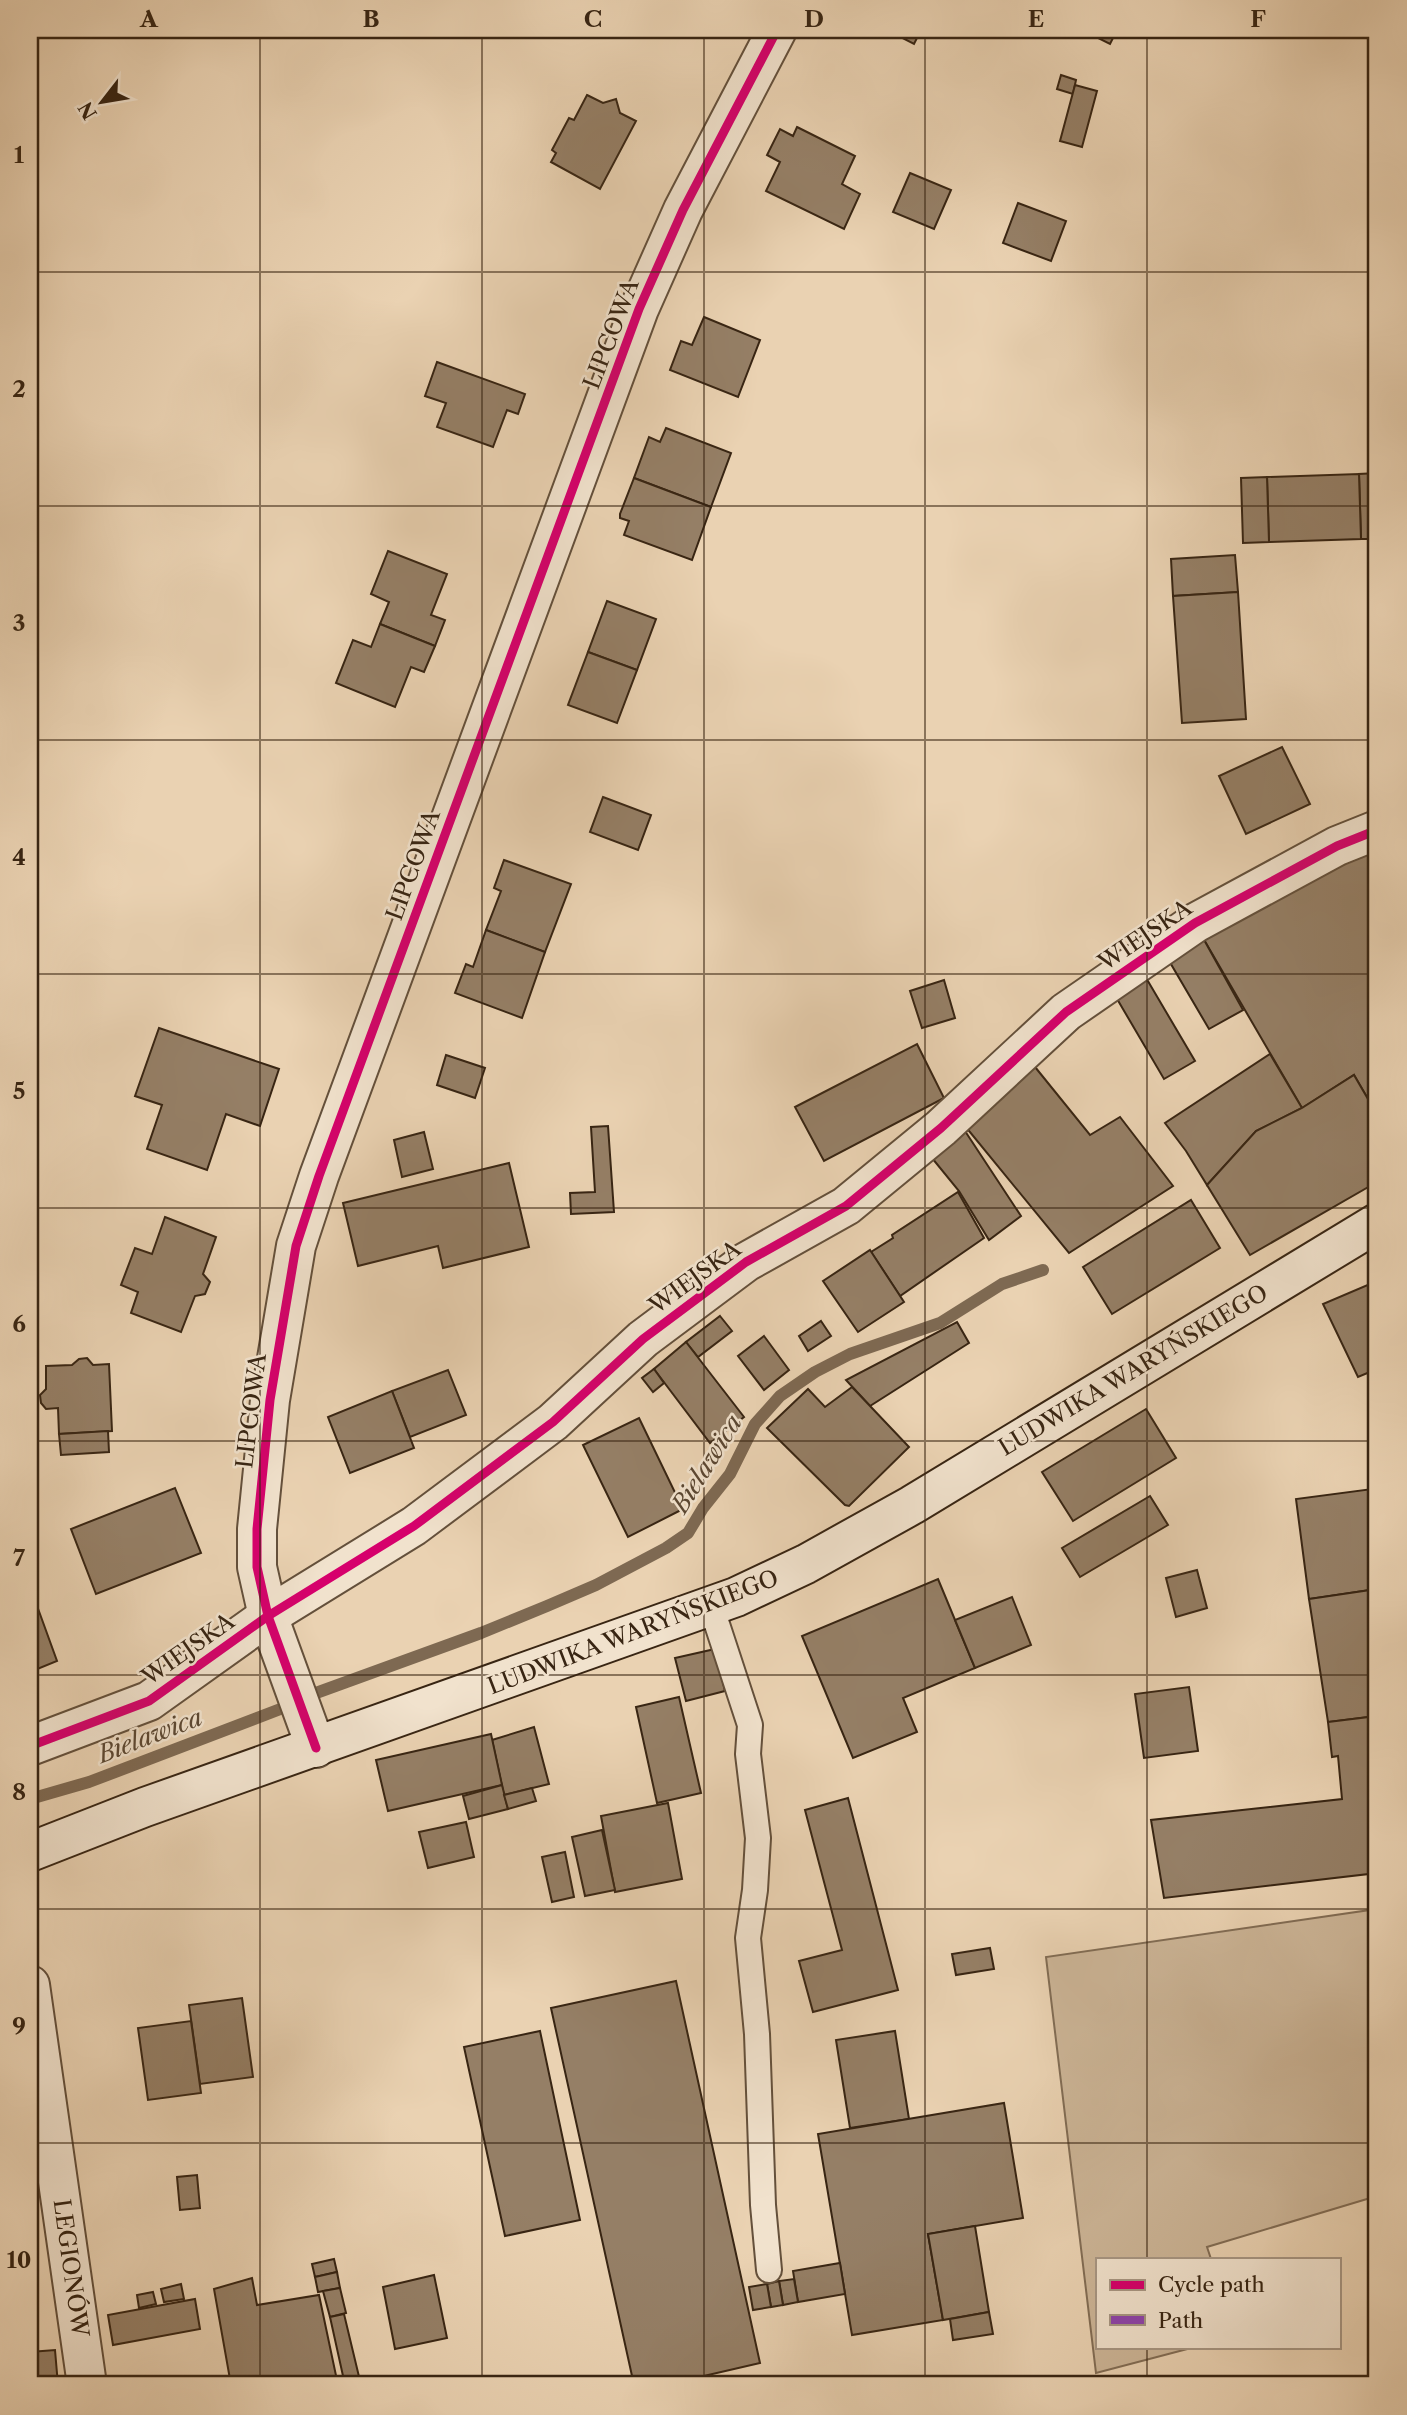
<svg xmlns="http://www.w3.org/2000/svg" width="1407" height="2415" font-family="'Libre Caslon Text',serif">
  <rect width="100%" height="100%" fill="#ead2b2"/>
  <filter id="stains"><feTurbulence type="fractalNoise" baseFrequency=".00286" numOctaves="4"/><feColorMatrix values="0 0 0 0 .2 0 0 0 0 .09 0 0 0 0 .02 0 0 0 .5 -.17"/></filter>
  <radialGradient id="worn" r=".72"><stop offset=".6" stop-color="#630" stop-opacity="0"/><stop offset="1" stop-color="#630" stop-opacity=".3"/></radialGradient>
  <polygon fill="#ccb597" stroke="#826d55" stroke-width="2" points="1377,1909 1377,2196 1207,2247 1211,2259 1097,2259 1097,2347 1195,2347 1096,2373 1046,1957"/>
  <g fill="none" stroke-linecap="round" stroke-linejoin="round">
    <g stroke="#7e6952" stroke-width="12">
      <polyline points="316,1693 481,1633 547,1606 596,1585 666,1548 688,1533 703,1508 730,1474 755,1424 780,1396 815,1372 850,1354 940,1323 1002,1284 1043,1270"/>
      <polyline points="30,1799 89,1782 283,1708"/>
    </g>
  </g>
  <g fill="#957f66" stroke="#382513" stroke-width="2">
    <polygon points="887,30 921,30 914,44"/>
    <polygon points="1089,30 1117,30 1110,44 1088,33"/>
    <polygon points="1061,75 1076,80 1073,94 1057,89"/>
    <polygon points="1075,85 1097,91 1082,147 1060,141"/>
    <polygon points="587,95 603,103 616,99 620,113 636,121 600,189 551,162 556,153 552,150 569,118 574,120"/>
    <polygon points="797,127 855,156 842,184 860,194 844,229 766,191 780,162 767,155 780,129 793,136"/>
    <polygon points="910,173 951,190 934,229 893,212"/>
    <polygon points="1018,203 1066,221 1051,261 1003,243"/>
    <polygon points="704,317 760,340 738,397 670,370 681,341 692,345"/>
    <polygon points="437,362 525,394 518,414 507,410 493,447 437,427 446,403 425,396"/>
    <polygon points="666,428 731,453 711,507 634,478 649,437 660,442"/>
    <polygon points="1377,473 1377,539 1361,539 1359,474"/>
    <polygon points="1359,474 1361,539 1269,542 1267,477"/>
    <polygon points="1267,477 1269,542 1243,543 1241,478"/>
    <polygon points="634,478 711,507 692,560 624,535 629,521 620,518 620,514"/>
    <polygon points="388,551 447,574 431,615 445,620 435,646 380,624 389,602 371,594"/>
    <polygon points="1235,555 1238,592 1173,596 1171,559"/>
    <polygon points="1238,592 1246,719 1182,723 1173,596"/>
    <polygon points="607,601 656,619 637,670 588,652"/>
    <polygon points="380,624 435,646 424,672 411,667 395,707 336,683 353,640 371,647"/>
    <polygon points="588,652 637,670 617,723 568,705"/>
    <polygon points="1282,747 1310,804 1246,834 1219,776"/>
    <polygon points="603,797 651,815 638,850 590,832"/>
    <polygon points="1377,848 1377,1093 1368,1099 1354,1075 1302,1108 1203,938 1351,855"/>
    <polygon points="504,860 571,884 545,952 486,930 501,891 494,888"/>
    <polygon points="486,930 545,952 522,1018 455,993 466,964 473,967"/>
    <polygon points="1203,938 1243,1010 1209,1029 1168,959"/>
    <polygon points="1142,971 1195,1061 1164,1079 1113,992"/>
    <polygon points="944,980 955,1018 922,1028 910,991"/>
    <polygon points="159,1028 279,1069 260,1126 226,1114 207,1170 147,1149 162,1105 135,1096"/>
    <polygon points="917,1044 944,1098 824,1161 795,1107"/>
    <polygon points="1270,1054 1302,1108 1256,1131 1207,1185 1186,1151 1165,1123"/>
    <polygon points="446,1055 485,1068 475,1098 437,1085"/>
    <polygon points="1031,1062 1090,1135 1120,1117 1173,1186 1069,1253 965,1126"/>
    <polygon points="1354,1075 1368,1099 1377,1093 1377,1182 1250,1255 1207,1185 1256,1131 1302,1108"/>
    <polygon points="608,1126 614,1212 571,1214 570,1193 595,1192 591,1127"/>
    <polygon points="963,1128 1021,1216 989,1240 959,1191 932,1158"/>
    <polygon points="424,1132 433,1169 402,1177 394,1140"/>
    <polygon points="509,1163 529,1247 443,1268 438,1246 358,1266 343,1203"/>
    <polygon points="958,1192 984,1238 900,1296 871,1252 893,1238 892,1235"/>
    <polygon points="1191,1200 1220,1248 1112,1314 1083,1267"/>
    <polygon points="165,1217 216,1237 203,1274 210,1282 205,1294 195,1296 181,1332 131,1313 138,1292 121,1285 135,1248 152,1254"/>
    <polygon points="870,1250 904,1302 858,1332 823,1281"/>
    <polygon points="1377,1281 1377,1369 1358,1377 1323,1304"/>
    <polygon points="720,1316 732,1331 698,1357 686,1342"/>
    <polygon points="821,1321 831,1336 808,1351 799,1336"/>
    <polygon points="957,1322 969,1343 870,1406 846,1380"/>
    <polygon points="764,1336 789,1370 764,1390 738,1356"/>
    <polygon points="686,1342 744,1417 710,1443 654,1369"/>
    <polygon points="87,1358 93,1365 109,1364 112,1431 59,1434 58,1408 46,1409 41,1403 40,1395 46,1389 46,1366 72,1365 79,1359"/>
    <polygon points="654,1369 664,1383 653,1392 642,1378"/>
    <polygon points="448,1370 466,1415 410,1437 392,1391"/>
    <polygon points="852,1387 909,1447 849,1506 845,1505 767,1428 808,1389 825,1407"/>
    <polygon points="392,1391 414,1448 350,1473 328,1417"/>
    <polygon points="1146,1409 1176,1458 1073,1521 1042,1472"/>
    <polygon points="639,1418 683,1509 628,1537 583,1445"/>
    <polygon points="108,1431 109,1452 61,1455 59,1434"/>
    <polygon points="175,1488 201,1553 96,1594 71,1529"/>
    <polygon points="1372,1489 1377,1533 1377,1589 1309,1599 1296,1499"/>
    <polygon points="1150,1496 1168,1525 1080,1577 1062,1548"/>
    <polygon points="1197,1570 1207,1608 1176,1617 1166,1578"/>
    <polygon points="938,1579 975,1668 903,1698 917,1732 853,1758 802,1636"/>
    <polygon points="1377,1589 1377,1716 1328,1722 1309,1599"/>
    <polygon points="32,1592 57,1661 30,1672 30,1593"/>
    <polygon points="1012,1597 1031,1645 975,1668 955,1620"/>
    <polygon points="715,1649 725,1691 686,1701 675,1658"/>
    <polygon points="1189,1687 1198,1751 1144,1758 1135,1694"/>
    <polygon points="679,1697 701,1793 657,1803 636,1707"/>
    <polygon points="1377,1716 1377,1873 1164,1898 1151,1820 1342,1799 1338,1756 1332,1757 1328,1722"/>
    <polygon points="534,1727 549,1784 504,1795 492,1740"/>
    <polygon points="491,1734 502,1785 388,1811 376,1760"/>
    <polygon points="502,1785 508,1809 469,1819 463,1796"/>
    <polygon points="532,1788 536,1801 508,1809 504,1795"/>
    <polygon points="848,1798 898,1990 813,2012 799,1961 842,1950 805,1810"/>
    <polygon points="668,1803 682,1879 615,1892 601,1816"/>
    <polygon points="466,1822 474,1857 428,1868 419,1832"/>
    <polygon points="602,1830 615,1890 585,1896 572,1837"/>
    <polygon points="565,1852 574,1897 552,1902 542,1857"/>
    <polygon points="990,1948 994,1969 956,1975 952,1954"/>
    <polygon points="676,1981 760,2363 665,2385 634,2385 551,2008"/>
    <polygon points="242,1998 253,2077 200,2084 189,2005"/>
    <polygon points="191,2021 201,2093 148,2100 138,2028"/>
    <polygon points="540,2031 580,2220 505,2236 464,2047"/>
    <polygon points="895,2031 909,2119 850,2128 836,2040"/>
    <polygon points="1004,2103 1023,2218 928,2234 943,2320 852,2335 818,2134"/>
    <polygon points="197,2175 200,2208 180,2210 177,2177"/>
    <polygon points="975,2226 989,2312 943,2320 928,2234"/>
    <polygon points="334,2259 337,2272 315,2277 312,2264"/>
    <polygon points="840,2263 845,2294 798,2302 793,2271"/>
    <polygon points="337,2272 340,2288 318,2292 315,2277"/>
    <polygon points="434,2275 447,2338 395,2349 383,2287"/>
    <polygon points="252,2278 257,2305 319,2295 338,2385 276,2385 275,2380 231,2385 214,2289"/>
    <polygon points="794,2279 798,2302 783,2305 779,2281"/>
    <polygon points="779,2281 783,2305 771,2307 767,2284"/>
    <polygon points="181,2284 184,2299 164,2302 161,2289"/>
    <polygon points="767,2284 771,2307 753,2310 749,2287"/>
    <polygon points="340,2288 346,2313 330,2317 323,2291"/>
    <polygon points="153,2292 156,2304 139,2308 137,2295"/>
    <polygon points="195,2299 200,2329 113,2345 108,2315"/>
    <polygon points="989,2312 993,2334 953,2340 950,2319"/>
    <polygon points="344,2314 361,2385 345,2385 330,2317"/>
    <polygon points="55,2350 58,2385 30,2385 30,2352"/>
  </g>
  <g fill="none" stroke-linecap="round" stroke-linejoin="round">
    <g stroke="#64503b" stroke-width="28">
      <polyline id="lane" points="711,1606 750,1725 748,1754 758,1838 755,1890 748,1938 757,2034 763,2205 769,2270"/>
    </g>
    <g stroke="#64503b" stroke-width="42">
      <g id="street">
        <polyline points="30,1746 149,1701 268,1616 414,1526 553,1422 643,1339 746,1262 846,1206 941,1128 1066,1012 1195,923 1337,846 1377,830"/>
        <polyline points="316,1748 268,1616 257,1567 257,1529 270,1400 296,1246 319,1176 639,309 683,210 777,30"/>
        <polyline points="30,1985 87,2385"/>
      </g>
    </g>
    <g stroke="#382513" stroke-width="42">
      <polyline id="secondary" points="30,1852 145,1807 736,1597 806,1564 912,1505 1377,1223"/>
    </g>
    <use href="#lane" stroke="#f1e2cd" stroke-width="24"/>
    <use href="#street" stroke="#f1e2cd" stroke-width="38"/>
    <use href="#secondary" stroke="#f1e2cd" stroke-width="38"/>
    <polyline stroke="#8e44ad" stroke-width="7" stroke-dasharray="14 7" stroke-linecap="butt" points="30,881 35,897 30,919"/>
    <g stroke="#f1e2cd" stroke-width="13">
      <g id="cycleway">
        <polyline points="30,1746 149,1701 268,1616 414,1526 553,1422 643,1339 746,1262 846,1206 941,1128 1066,1012 1195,923 1337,846 1377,830"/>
        <polyline points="316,1748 268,1616 257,1567 257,1529 270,1400 296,1246 319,1176 639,309 683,210 777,30"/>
      </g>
    </g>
    <use href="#cycleway" stroke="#d6006c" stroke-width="9"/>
  </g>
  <path fill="none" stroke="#382513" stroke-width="2" stroke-opacity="0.55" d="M260,30v2355M482,30v2355M704,30v2355M925,30v2355M1147,30v2229M30,272h1347M30,506h1347M30,740h1347M30,974h1347M30,1208h1347M30,1441h1347M30,1675h1347M30,1909h1347M30,2143h1347M1147,2347v38"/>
  <g text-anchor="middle" stroke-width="5" stroke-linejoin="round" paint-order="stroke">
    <g font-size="23" fill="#382513" stroke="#f1e2cd">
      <text transform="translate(611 334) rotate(-69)" y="8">LIPCOWA</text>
      <text transform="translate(413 865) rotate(-70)" y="8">LIPCOWA</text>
      <text transform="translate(1145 935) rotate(-34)" y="8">WIEJSKA</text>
      <text transform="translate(695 1277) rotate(-36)" y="8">WIEJSKA</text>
      <text transform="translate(1133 1370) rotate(-31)" y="8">LUDWIKA WARYŃSKIEGO</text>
      <text transform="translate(251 1411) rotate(-83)" y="8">LIPCOWA</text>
      <text transform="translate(633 1632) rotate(-21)" y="8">LUDWIKA WARYŃSKIEGO</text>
      <text transform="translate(188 1649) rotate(-35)" y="8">WIEJSKA</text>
      <text transform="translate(71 2268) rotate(82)" y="8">LEGIONÓW</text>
    </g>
    <g font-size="24" font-style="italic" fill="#5b4732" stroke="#f1e2cd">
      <text transform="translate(707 1464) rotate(-58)" y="8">Bielawica</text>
      <text transform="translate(150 1736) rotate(-21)" y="8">Bielawica</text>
    </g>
  </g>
  <rect width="1407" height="2415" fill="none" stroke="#ead2b2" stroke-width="77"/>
  <rect x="1096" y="2258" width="245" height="91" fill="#f1e2cd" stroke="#a79683" stroke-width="2"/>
  <rect x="1110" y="2280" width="35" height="10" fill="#d6006c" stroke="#a79683" stroke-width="2"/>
  <text x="1158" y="2292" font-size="21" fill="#382513">Cycle path</text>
  <rect x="1110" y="2315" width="35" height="10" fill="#8e44ad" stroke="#a79683" stroke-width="2"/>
  <text x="1158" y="2328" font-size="21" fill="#382513">Path</text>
  <g transform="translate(102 102) rotate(239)" stroke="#f1e2cd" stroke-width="5" paint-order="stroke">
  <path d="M0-5L12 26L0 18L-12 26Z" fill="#382513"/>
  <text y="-10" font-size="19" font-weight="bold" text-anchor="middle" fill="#382513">N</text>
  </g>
  <rect x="38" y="38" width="1330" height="2338" fill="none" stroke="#382513" stroke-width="2.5"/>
  <g font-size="23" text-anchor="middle" font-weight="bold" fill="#382513">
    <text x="149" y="27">A</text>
    <text x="371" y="27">B</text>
    <text x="593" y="27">C</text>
    <text x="814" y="27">D</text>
    <text x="1036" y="27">E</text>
    <text x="1258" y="27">F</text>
    <text x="19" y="163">1</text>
    <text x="19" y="397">2</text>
    <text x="19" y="631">3</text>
    <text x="19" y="865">4</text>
    <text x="19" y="1099">5</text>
    <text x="19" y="1332">6</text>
    <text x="19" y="1566">7</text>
    <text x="19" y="1800">8</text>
    <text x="19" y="2034">9</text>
    <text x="19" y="2268">10</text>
  </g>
  <rect width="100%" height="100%" filter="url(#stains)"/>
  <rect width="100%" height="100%" fill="url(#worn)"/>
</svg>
